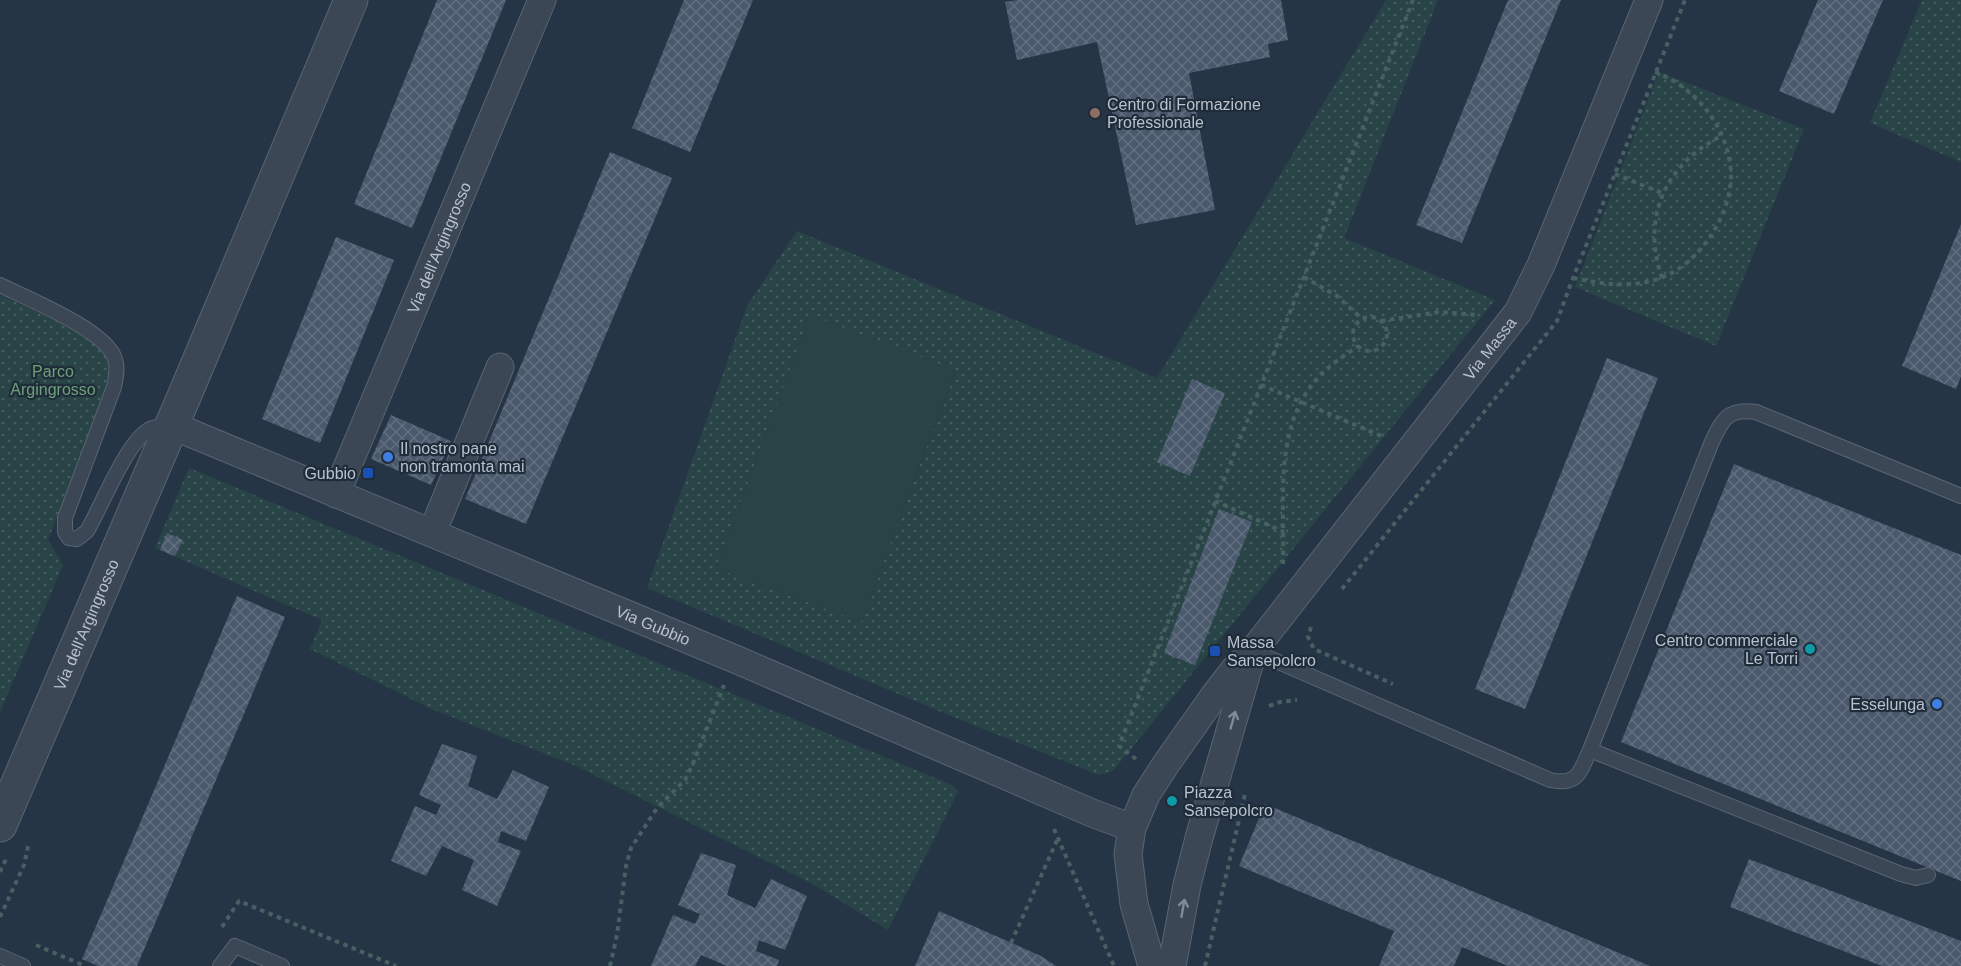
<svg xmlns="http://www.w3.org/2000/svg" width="1961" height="966" font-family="Arial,sans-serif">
  <defs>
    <pattern id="park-dots" width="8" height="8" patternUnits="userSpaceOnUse" patternTransform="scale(1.5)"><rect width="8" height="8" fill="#284446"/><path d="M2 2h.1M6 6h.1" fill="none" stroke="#455d60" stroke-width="1.8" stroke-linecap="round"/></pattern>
    <pattern id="building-cross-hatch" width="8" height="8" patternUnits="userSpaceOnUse" patternTransform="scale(1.5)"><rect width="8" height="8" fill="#4a596c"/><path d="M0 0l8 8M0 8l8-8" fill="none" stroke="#626f80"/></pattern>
  </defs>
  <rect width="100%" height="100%" fill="#263545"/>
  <polygon fill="#284446" points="810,315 956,369 861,622 716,568"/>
  <g fill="url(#park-dots)" fill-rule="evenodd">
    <path d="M1386,0h52l-94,238 151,62 -382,471 -14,4 -153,-61 -299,-126 100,-282 50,-75 360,147zM810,315l146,55 -95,252 -145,-54z"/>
    <polygon points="1922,0 1961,0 1961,162 1870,123"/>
    <polygon points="1659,72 1804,129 1716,346 1575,287"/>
    <path d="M0,295c22,10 95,40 106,58 8,13 3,27 0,40l-58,147 15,25 -63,147z"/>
    <polygon points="189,468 952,785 958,792 888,930 813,884 576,766 434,710 310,649 322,620 155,548"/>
  </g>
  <g fill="url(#building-cross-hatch)">
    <polygon points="437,0 506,0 412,228 354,204"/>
    <polygon points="684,0 753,0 690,152 632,128"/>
    <polygon points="1017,0 1281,0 1288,40 1268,44 1270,57 1189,73 1215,210 1136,225 1097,42 1017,60 1005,2"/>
    <polygon points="1508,0 1561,0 1462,243 1416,225"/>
    <polygon points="1818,0 1883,0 1834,114 1779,91"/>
    <polygon points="610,152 672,178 526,524 465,499"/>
    <polygon points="1961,224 1961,376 1956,389 1902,366"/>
    <polygon points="336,237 394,260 320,443 262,419"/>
    <polygon points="1607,358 1658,378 1525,709 1475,689"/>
    <polygon points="1192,379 1225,393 1190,476 1157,462"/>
    <polygon points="391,415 451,441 431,485 371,459"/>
    <polygon points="1734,464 1961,555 1961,881 1621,742"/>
    <polygon points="1219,509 1252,522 1195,665 1164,653"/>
    <polygon points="167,533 183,540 175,556 160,550"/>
    <polygon points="237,596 285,617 137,966 98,966 82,959"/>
    <polygon points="442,744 477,756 468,786 497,799 513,770 549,787 526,841 501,831 498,842 521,851 497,906 462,890 474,860 442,846 426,876 391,861 415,806 436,815 441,805 419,795"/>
    <polygon points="1265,804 1650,966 1508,966 1462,947 1454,966 1379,966 1394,931 1239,866"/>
    <polygon points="701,853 736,865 727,895 755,908 771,879 807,896 785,950 759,940 756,951 779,960 777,966 727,966 701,955 695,966 651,966 673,915 695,924 700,914 678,905"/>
    <polygon points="1749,859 1961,941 1961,966 1882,966 1730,907"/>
    <polygon points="939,911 1041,956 1056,966 915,966"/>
  </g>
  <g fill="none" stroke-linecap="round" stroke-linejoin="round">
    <g stroke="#596572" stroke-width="16">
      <g id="service">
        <path d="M0,285c28,14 106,45 115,74 3,9 1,19 -1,28l-49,131v14l4,6 8,1 10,-8c15,-25 39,-89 63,-102 6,-3 12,-3 18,-3"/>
        <path d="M1253,651l297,129c28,6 30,-8 40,-30l121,-306c11,-24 16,-36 45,-32l205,84"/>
        <polyline points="1590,750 1901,874 1916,878 1928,875"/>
        <polyline points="0,956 23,966"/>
        <polyline points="220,966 235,946 282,966"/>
      </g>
    </g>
    <g stroke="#596572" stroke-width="29">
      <g id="minor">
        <path id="s1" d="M171,425l564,234 357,154 40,15"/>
        <path id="s2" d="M336,494l206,-494"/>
        <polyline points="432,533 500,367"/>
        <path id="s3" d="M1152,966l-18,-62 -6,-50 4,-26 14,-33 20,-31 48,-68 21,-27 18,-18 265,-339 23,-47 108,-265"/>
        <polyline points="1172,966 1187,885 1199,838 1251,658"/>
      </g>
    </g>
    <g stroke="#596572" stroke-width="35">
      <g id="tertiary">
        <path id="s4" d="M0,825l183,-426 168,-399"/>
      </g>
    </g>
    <g stroke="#476162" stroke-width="4" stroke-dasharray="4.5 4.5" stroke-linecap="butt">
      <polyline points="1615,174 1662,193"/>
      <polyline points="1304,277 1337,296 1362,319"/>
      <path d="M1573,278c30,6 60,11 90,-1 40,-16 74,-70 67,-114 -7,-42 -36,-76 -75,-91"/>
      <path d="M1662,278c-21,-61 3,-113 59,-142"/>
      <circle cx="1370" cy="334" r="17"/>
      <polyline points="1381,321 1439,312 1478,315"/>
      <polyline points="1261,385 1384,437"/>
      <polyline points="1215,501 1284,532"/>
      <path d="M1283,564c2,-60 -10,-133 32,-183 11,-14 28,-24 43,-35"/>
      <polyline points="1342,589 1557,321 1573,278 1685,0"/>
      <polyline points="1311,627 1308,637 1314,649 1393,684"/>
      <polyline points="1269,706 1280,702 1297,700"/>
      <polyline points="1136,759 1119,746 1413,0"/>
      <polyline points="1054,829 1114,966"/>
      <polyline points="0,872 7,857"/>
      <polyline points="0,917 24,865 29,842"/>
      <polyline points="222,927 239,901 396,966"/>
      <polyline points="1011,943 1058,838"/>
      <polyline points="36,945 85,966"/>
      <polyline points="610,966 617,935 626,866 631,848 657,808 685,780 692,766 724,685"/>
      <polyline points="1205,966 1245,794"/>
    </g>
    <use href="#service" stroke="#3b4755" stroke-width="14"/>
    <use href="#minor" stroke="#3b4755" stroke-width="27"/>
    <use href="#tertiary" stroke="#3b4755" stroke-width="33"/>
  </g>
  <defs><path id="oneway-shaft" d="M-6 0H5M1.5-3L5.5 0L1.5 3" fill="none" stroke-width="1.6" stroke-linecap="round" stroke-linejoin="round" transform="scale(1.5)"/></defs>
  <g stroke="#808b98">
    <use href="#oneway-shaft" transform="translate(1233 720) rotate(-74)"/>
    <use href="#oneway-shaft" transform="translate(1183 908) rotate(-80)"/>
  </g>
  <circle fill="#8d6e63" stroke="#1f2c3a" stroke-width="2" cx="1095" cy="113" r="6"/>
  <g fill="#3f7fe0" stroke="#1f2c3a" stroke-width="2">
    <circle cx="388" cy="457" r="6"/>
    <circle cx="1937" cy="704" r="6"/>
  </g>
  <g fill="#1a4fb4" stroke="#1f2c3a" stroke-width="2">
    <rect x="362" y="467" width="12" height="12" rx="3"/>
    <rect x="1209" y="645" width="12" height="12" rx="3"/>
  </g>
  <g fill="#0f9aa8" stroke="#1f2c3a" stroke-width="2">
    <circle cx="1810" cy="649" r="6"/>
    <circle cx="1172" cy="801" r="6"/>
  </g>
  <g text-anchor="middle" stroke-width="4.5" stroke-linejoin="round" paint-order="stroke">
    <g font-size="16" fill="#b9c2ce" stroke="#1f2c3a" text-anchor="start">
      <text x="1107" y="110">Centro di Formazione<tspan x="1107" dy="18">Professionale</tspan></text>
      <text x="400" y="454">Il nostro pane<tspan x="400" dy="18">non tramonta mai</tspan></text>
      <text x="356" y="479" text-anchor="end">Gubbio</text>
      <text x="1798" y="646" text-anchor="end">Centro commerciale<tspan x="1798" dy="18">Le Torri</tspan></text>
      <text x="1227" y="648">Massa<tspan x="1227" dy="18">Sansepolcro</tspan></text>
      <text x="1925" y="710" text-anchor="end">Esselunga</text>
      <text x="1184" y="798">Piazza<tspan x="1184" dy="18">Sansepolcro</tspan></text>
    </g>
    <g font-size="16" fill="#b9c2ce" stroke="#1f2c3a">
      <text dy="6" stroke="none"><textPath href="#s2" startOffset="267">Via dell'Argingrosso</textPath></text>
      <text dy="6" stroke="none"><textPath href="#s3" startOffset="741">Via Massa</textPath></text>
      <text dy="6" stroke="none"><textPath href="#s4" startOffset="218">Via dell'Argingrosso</textPath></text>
      <text dy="6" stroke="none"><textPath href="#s1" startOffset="522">Via Gubbio</textPath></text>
    </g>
    <g font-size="16" fill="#6ea078" stroke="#1f2c3a">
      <text x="53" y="377">Parco<tspan x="53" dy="18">Argingrosso</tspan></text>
    </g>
  </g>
</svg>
